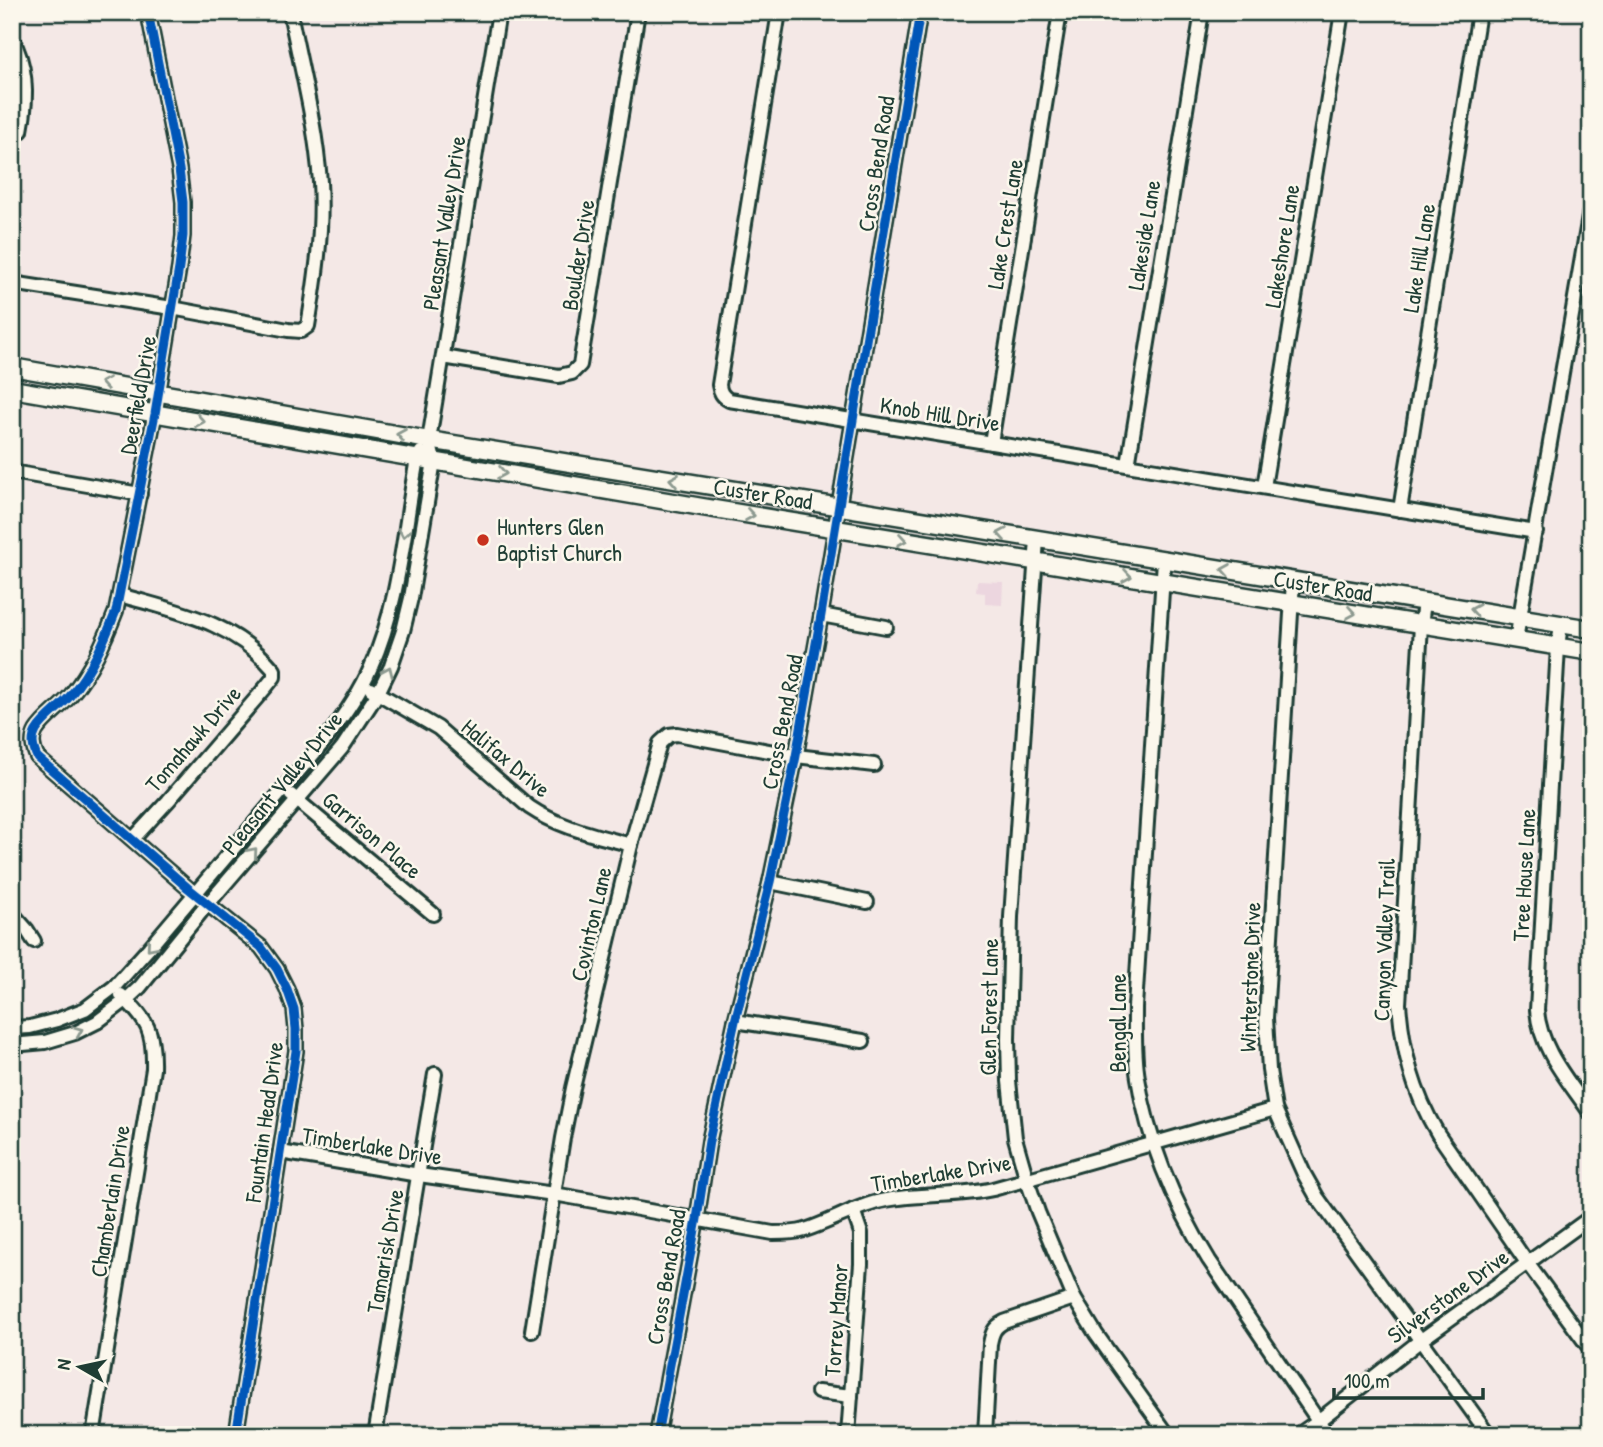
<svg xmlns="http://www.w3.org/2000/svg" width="1603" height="1447" font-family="'Patrick Hand',sans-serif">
  <rect width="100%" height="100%" fill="#f4e8e6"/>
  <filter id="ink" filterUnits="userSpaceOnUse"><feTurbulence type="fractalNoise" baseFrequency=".0143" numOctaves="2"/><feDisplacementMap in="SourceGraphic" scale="14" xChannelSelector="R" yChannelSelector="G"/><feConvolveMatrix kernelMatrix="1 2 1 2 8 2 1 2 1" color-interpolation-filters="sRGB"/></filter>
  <g filter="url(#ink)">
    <polygon fill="#ecd6df" points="977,581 1003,582 1002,605 985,604 985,593 976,592"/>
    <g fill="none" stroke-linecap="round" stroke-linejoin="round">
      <g stroke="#1f3d34" stroke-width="18">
        <g id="minor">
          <path d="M148,12l31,157 4,33v34l-4,32 -24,146 -39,197c-12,31 -25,60 -46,85 -10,12 -26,22 -34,35 -5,9 -3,17 1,26l151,131 73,59 16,22 10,20 7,20 2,20v22l-60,384"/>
          <path d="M779,12l-60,373c1,7 3,11 10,15l807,132"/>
          <path d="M12,39c16,28 15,62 9,92"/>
          <path d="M12,283l160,25 116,22 13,1 7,-5c8,-48 15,-96 12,-144 -4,-57 -19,-114 -30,-170"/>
          <polyline points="443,357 559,376 572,373 580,365 638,12"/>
          <polyline points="991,443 1060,12"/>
          <polyline points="1128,465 1202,12"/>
          <polyline points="12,472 140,494"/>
          <polyline points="1264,487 1342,12"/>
          <polyline points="1400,510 1479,12"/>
          <polyline points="1037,539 1011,917 1008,1039 1009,1081 1015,1138 1027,1180 1038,1212 1074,1298 1096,1334 1168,1435"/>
          <path d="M1164,560l-29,447c0,24 -1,48 3,71 10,64 37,127 71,182l119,175"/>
          <polyline points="1293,581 1266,1018 1269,1070 1275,1109 1304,1174 1317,1197 1489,1435"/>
          <path d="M120,595c58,17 113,26 154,75v7l-8,10 -98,114 -35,38"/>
          <path d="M1424,602l-3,23 -22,379c4,48 14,88 39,130l90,130 63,86"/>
          <polyline points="821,615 886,627"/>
          <path d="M1561,624l-3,23 -21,363c3,40 32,71 54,104"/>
          <polyline points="1516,640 1591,205"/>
          <path d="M371,689l67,39 91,79c31,21 66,28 102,38"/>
          <polyline points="291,795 433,914"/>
          <polyline points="770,882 867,902"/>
          <polyline points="12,913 27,930 34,941"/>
          <polyline points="735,1021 863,1041"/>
          <path d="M12,1028l18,-1 27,-7 28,-11 29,-22 35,-39 177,-209c17,-22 34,-46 45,-72 29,-65 33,-139 46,-208l4,-7"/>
          <polyline points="12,1045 45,1042 75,1033 97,1022 126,1000 140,987 201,912 342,748 378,693 391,666 403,631 411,598 434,461 429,440 499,12"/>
          <path d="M280,1152l139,23 135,19 219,39c11,0 22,0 32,-3 28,-9 53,-25 81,-30 36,-7 72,-3 107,-11l282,-80"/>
          <polyline points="532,1331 563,1138 573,1088 631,845 660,743 669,735 677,734 796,756 874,765"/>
          <polyline points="818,1392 851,1396"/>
          <path d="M93,1435l60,-366c1,-38 -5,-48 -32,-74"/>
          <polyline points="375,1435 435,1074"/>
          <polyline points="657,1435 697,1219 709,1141 735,1021 770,882 796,756 821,615 920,12"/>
          <polyline points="848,1435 861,1264 861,1233 853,1210"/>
          <path d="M985,1435l5,-91c2,-11 4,-17 14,-22l70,-24"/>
          <polyline points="1298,1435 1318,1421 1421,1340 1591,1217"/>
        </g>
      </g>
      <g stroke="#1f3d34" stroke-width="21">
        <g id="major">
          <polyline points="12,367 429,440 1591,629"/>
          <polyline points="12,389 702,507 1591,652"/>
        </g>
      </g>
      <use href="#minor" stroke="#fbf7ec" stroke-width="12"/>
      <use href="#major" stroke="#fbf7ec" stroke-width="16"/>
      <g stroke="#fbf7ec" stroke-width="13">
        <g id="cycleway">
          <path d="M148,12l31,157 4,33v34l-4,32 -24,146 -39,197c-12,31 -25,60 -46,85 -10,12 -26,22 -34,35 -5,9 -3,17 1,26l151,131 73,59 16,22 10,20 7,20 2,20v22l-60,384"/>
          <polyline points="657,1435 697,1219 709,1141 735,1021 770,882 796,756 821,615 920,12"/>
        </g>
      </g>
      <use href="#cycleway" stroke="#0057b8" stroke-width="9"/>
    </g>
    <defs><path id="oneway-chevron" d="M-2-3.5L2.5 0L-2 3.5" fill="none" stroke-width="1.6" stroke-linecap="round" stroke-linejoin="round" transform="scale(1.75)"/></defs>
    <g stroke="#8d9a90">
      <use href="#oneway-chevron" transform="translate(105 383) rotate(-170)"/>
      <use href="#oneway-chevron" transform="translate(200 421) rotate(10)"/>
      <use href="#oneway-chevron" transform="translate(401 435) rotate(-170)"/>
      <use href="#oneway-chevron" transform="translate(502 473) rotate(10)"/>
      <use href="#oneway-chevron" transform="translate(674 480) rotate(-170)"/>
      <use href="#oneway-chevron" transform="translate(750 515) rotate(9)"/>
      <use href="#oneway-chevron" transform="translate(404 533) rotate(100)"/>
      <use href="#oneway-chevron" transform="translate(1002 534) rotate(-171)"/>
      <use href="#oneway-chevron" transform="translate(902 540) rotate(9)"/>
      <use href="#oneway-chevron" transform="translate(1226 570) rotate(-171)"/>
      <use href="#oneway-chevron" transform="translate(1127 576) rotate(9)"/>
      <use href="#oneway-chevron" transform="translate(1475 610) rotate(-171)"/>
      <use href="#oneway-chevron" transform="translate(1351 613) rotate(9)"/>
      <use href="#oneway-chevron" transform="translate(388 671) rotate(-66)"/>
      <use href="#oneway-chevron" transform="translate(253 852) rotate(-49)"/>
      <use href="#oneway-chevron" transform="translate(151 946) rotate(131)"/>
      <use href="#oneway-chevron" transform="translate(78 1031) rotate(-23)"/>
    </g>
  </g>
  <circle fill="#c8321e" stroke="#fbf7ec" stroke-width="2.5" cx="483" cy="540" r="7"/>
  <g text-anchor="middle" stroke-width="5" stroke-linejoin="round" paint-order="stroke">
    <g font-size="23" fill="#1f3d34" stroke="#fbf7ec">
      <text transform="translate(876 164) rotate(-81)" y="8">Cross Bend Road</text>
      <text transform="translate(444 223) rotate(-81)" y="8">Pleasant Valley Drive</text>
      <text transform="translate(1005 224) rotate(-81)" y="8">Lake Crest Lane</text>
      <text transform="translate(1144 235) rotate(-81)" y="8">Lakeside Lane</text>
      <text transform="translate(1282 246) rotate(-81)" y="8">Lakeshore Lane</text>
      <text transform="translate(578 255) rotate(-81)" y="8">Boulder Drive</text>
      <text transform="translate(1419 258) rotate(-81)" y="8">Lake Hill Lane</text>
      <text transform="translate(138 395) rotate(-80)" y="8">Deerfield Drive</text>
      <text transform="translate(940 414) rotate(9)" y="8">Knob Hill Drive</text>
      <text transform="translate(763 494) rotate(9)" y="8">Custer Road</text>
      <text transform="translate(1323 586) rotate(9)" y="8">Custer Road</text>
      <text transform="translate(782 722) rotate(-79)" y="8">Cross Bend Road</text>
      <text transform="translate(193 739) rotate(-49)" y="8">Tomahawk Drive</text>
      <text transform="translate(506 758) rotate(40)" y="8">Halifax Drive</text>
      <text transform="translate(282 783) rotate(-51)" y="8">Pleasant Valley Drive</text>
      <text transform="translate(372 835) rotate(40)" y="8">Garrison Place</text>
      <text transform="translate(1524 875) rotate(-87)" y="8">Tree House Lane</text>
      <text transform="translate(591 924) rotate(-77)" y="8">Covinton Lane</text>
      <text transform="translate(1384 940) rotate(-88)" y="8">Canyon Valley Trail</text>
      <text transform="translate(1250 977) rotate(-88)" y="8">Winterstone Drive</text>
      <text transform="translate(989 1007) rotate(-89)" y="8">Glen Forest Lane</text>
      <text transform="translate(1118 1023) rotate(-90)" y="8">Bengal Lane</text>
      <text transform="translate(264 1122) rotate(-82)" y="8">Fountain Head Drive</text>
      <text transform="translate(372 1146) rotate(9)" y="8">Timberlake Drive</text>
      <text transform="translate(941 1173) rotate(-9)" y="8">Timberlake Drive</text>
      <text transform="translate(110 1201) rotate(-81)" y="8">Chamberlain Drive</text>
      <text transform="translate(385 1251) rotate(-80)" y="8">Tamarisk Drive</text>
      <text transform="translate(666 1277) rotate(-80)" y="8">Cross Bend Road</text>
      <text transform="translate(1448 1296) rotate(-36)" y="8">Silverstone Drive</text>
      <text transform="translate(836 1320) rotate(-86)" y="8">Torrey Manor</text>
    </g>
    <g font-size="23" fill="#1f3d34" stroke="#fbf7ec" text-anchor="start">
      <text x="497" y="535">Hunters Glen<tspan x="497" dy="26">Baptist Church</tspan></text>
    </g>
  </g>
  <rect width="1603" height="1447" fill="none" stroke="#fbf7ec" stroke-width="42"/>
  <rect x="21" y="21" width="1561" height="1405" fill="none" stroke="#1f3d34" stroke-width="2.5" filter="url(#ink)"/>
  <g transform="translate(80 1367) rotate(279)" stroke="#fbf7ec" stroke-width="5" paint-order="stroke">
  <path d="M0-5L12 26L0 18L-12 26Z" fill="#1f3d34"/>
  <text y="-10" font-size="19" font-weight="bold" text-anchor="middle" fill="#1f3d34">N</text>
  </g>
  <path d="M1334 1388v10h149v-10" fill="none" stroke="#1f3d34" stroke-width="3.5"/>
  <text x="1344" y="1388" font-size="21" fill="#1f3d34" stroke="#fbf7ec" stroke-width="5" paint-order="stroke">100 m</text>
</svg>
